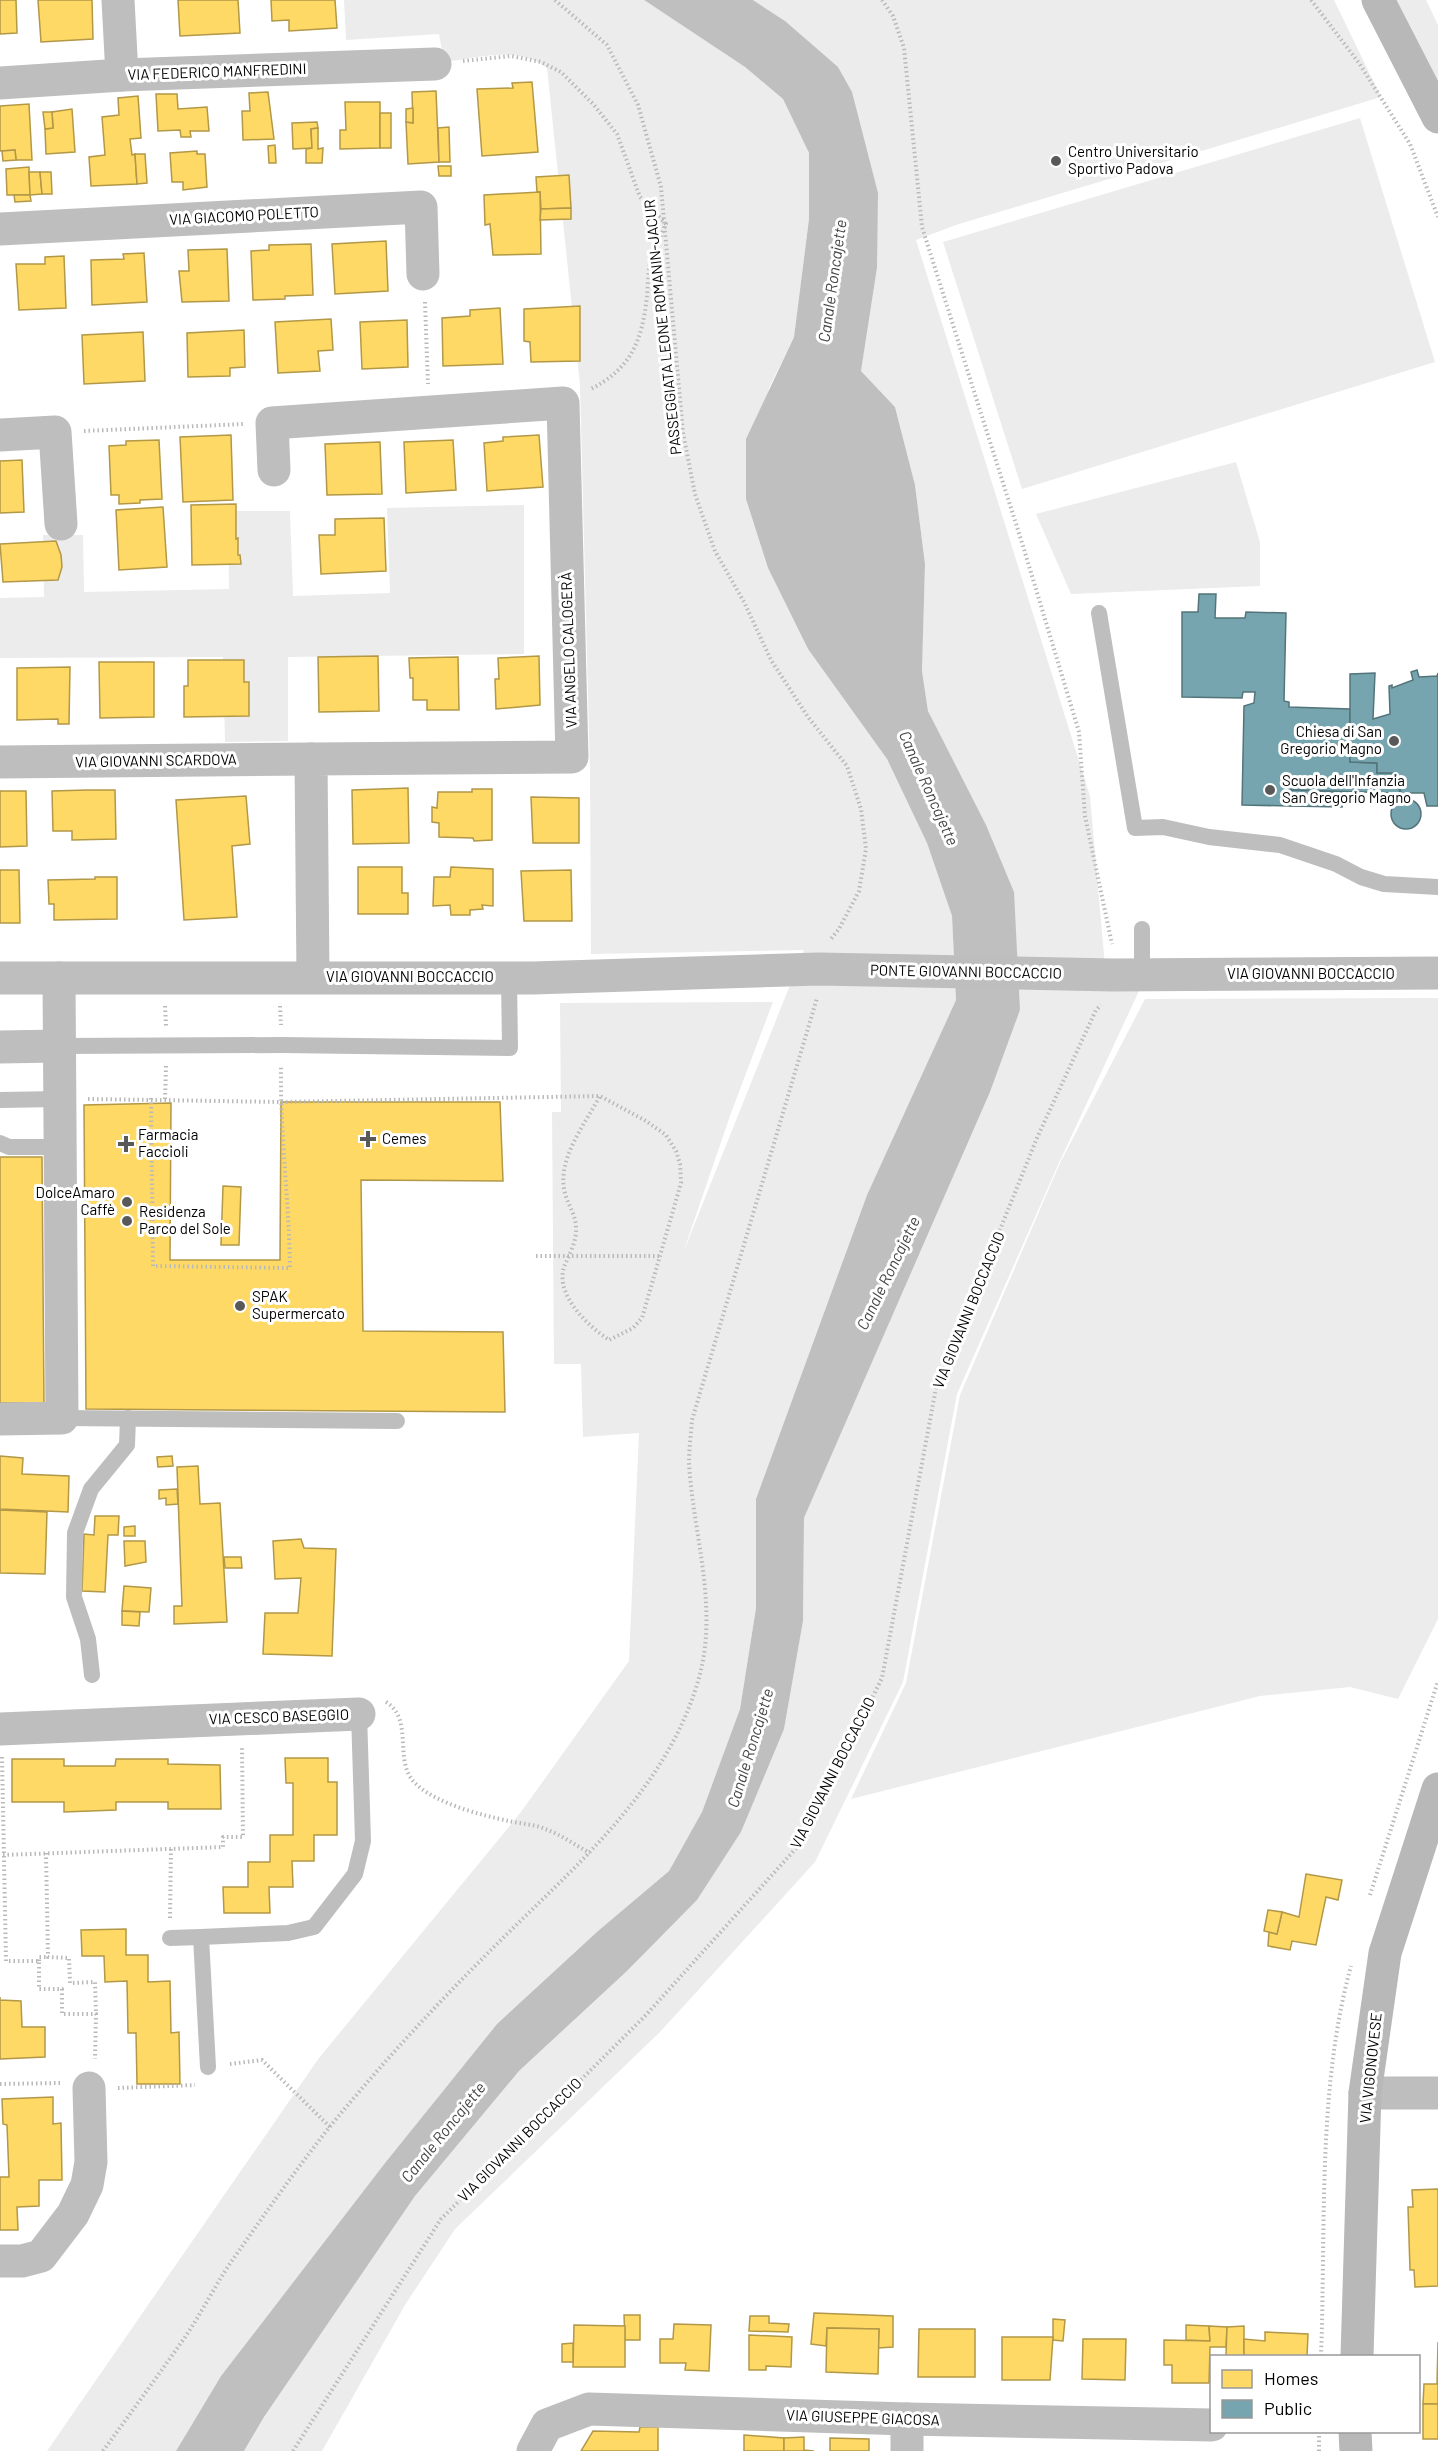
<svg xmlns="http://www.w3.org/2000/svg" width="1438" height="2451" font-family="Barlow,sans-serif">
  <rect width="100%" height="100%" fill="#fff"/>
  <g fill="#ececec">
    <path d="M344,0h300l101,67 38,32 26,54v66l-15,118 -25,51 -23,111 22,69 40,81 79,110 40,84 25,73 4,84 -89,195 -111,304v109l-16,101 -38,103 -33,59 -71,60 -101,93 -112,139 -164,213 -45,75h-129l272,-393 202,-246 108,-151 10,-228 -56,4 -2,-73h-27l-2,-252h9l-1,-109 213,-1 -42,111 -48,140 121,-303 -213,4 -1,-182 -10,-387 -33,-317c-29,-23 -69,-10 -103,-6l-5,-28 -93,6z"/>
    <polygon points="753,0 1334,0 1381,97 956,225 916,240 1090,796 1106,978 1145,978 1058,1165 957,1394 903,1682 815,1862 660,2032 455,2229 405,2305 322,2451 244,2451 264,2417 415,2196 519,2071 627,1971 697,1900 741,1832 784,1728 803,1621 804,1518 990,1092 1020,1010 953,763 928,711 922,671 925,564 915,485 895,407 861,371 877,268 785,21"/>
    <polygon points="1384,0 1426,0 1438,25 1438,102"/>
    <polygon points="1360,118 1435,362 1022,489 943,242"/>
    <polygon points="1236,462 1260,542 1260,586 1071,594 1036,514"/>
    <polygon points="524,505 524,654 288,657 288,741 225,742 223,657 0,658 0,598 44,597 43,535 83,535 84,592 229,589 228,511 290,511 293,596 390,593 387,508"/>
    <polygon points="1438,998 1438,1619 1398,1699 1350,1687 1260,1696 851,1799 906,1683 960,1395 1060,1163 1145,999"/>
  </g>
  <polygon fill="#bfbfbf" points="644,0 753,0 785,21 838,67 852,92 878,193 877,268 861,371 895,407 915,485 925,564 922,671 928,711 986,825 1014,892 1020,1010 990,1092 804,1518 803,1621 784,1729 741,1832 697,1900 627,1971 519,2071 415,2196 264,2417 244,2451 176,2451 221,2376 385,2163 497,2024 598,1931 669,1871 702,1812 740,1709 756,1608 756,1499 867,1195 956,1000 952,916 927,843 887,759 808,649 768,568 746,499 746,439 794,337 809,219 809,153 783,99 745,67"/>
  <g fill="#ffd966" stroke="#b29847" stroke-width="1.5">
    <polygon points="0,0 16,0 17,33 0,34"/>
    <polygon points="38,0 92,0 93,39 41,42"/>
    <polygon points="178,0 238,0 240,33 180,36"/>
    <polygon points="271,0 335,0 337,28 289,31 289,20 272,21"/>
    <polygon points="532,82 538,152 482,156 477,89 513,88 512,83"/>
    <polygon points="436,91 439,162 408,164 406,122 413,123 412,92"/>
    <polygon points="268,92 274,139 243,140 242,111 250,111 249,93"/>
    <polygon points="156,94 177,94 178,109 207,107 209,131 190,131 191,137 181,137 180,130 158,131"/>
    <polygon points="138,96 141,138 130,139 132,155 135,154 137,184 91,186 89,157 105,155 102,117 119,115 118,98"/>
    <polygon points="345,102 380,102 380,148 340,149 340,130 346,130"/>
    <polygon points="29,104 32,160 16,160 15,150 0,151 0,106"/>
    <polygon points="413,108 413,123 406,122 406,109"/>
    <polygon points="72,109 75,152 46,154 45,129 53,128 52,112"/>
    <polygon points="43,112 52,112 53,128 45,129"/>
    <rect x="380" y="113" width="11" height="35"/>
    <polygon points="317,122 318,128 311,129 312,148 293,149 292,123"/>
    <polygon points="449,127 450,162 439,162 438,128"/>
    <polygon points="318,128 318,149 323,148 322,163 306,163 306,149 312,148 311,129"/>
    <polygon points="275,145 276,163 269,163 268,146"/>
    <polygon points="15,150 16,160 3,161 2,151"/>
    <polygon points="197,151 197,154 205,154 207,187 183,190 183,182 172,182 170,153"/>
    <polygon points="135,154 145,154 147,183 137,184"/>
    <polygon points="438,166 451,166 451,176 439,176"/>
    <polygon points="29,167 30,195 7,195 6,169"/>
    <polygon points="29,172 40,172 42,194 30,195"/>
    <polygon points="40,172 51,172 52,194 42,194"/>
    <polygon points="569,175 571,208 541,209 540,192 537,192 536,177"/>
    <polygon points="540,192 541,254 493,255 490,224 485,225 484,195"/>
    <polygon points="14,195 30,195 31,201 15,202"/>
    <polygon points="571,208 571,219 540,220 541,209"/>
    <polygon points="386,241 388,291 335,294 332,244"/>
    <polygon points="311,244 313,295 285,296 285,299 253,300 251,251 269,250 269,245"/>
    <polygon points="227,249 229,301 182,302 179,271 189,271 188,250"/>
    <polygon points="144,253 147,302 92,305 91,260 124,259 123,254"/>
    <polygon points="64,256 66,308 19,310 16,264 45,264 45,257"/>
    <polygon points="580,306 580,361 531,362 530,342 524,341 524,309"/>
    <polygon points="500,308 503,364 443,366 442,318 470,316 470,310"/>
    <polygon points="331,319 333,350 318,351 320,371 278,373 275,322"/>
    <polygon points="407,320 408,367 362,369 360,322"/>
    <polygon points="244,330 245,367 230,368 230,376 188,377 187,333"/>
    <polygon points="143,332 145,381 84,384 82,335"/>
    <polygon points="231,435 233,500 183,502 180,437"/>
    <polygon points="539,435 543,487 487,491 484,443 503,441 503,437 505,437"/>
    <polygon points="159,440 162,499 140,500 140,503 119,504 119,495 111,495 109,446 126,445 126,441"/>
    <polygon points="453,440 456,490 406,493 404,442"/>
    <polygon points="380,442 382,494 327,495 325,444"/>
    <polygon points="22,460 24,512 0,513 0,461"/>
    <polygon points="236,504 236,539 238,538 238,555 240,555 241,564 192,565 191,505"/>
    <polygon points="163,507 167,567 119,570 116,510"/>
    <polygon points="384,518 386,571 321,574 319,535 335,535 335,519"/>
    <polygon points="56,541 61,555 62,567 58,580 3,582 0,544"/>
    <polygon points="378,656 379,711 319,712 318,657"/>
    <polygon points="539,656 540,705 496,709 495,679 499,679 498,658"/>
    <polygon points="458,657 459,710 427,710 427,700 413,700 413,678 410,678 409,658"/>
    <polygon points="188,660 244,660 244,682 249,682 249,716 184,717 184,686 188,686"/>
    <polygon points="99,662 154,662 154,717 100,718"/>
    <polygon points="70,667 69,724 58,724 58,719 17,720 17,668"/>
    <polygon points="408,788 409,843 353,844 352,790"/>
    <polygon points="472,789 492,789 492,840 474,841 473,838 439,837 439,823 432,822 432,807 437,808 438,792 472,792"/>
    <polygon points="87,790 115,790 116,839 72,840 72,831 53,831 52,791"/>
    <polygon points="0,791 26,791 27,846 0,847"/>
    <polygon points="246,796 250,844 232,846 237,917 184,920 176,800"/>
    <polygon points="531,797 579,798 579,843 533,843"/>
    <polygon points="358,867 402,867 402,893 408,893 408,914 358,914"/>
    <polygon points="451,867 493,869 493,906 482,905 483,909 470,910 470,915 451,915 450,905 433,906 434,877 450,877"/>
    <polygon points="0,870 19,870 20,923 0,923"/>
    <polygon points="571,870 572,921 524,921 521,871"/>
    <polygon points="95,877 117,877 117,919 54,920 54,904 49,904 48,880 95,879"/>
    <polygon points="281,1102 500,1102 503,1181 361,1180 363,1331 503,1332 505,1412 86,1409 84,1105 171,1103 170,1260 280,1260"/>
    <polygon points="0,1157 42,1157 44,1403 0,1403"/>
    <polygon points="223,1186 241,1187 239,1245 221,1245"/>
    <polygon points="0,1456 23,1458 22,1474 69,1476 68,1512 0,1509"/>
    <polygon points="172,1456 173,1466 158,1467 157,1457"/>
    <polygon points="198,1466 200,1504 220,1503 227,1622 174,1624 174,1606 182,1606 177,1467"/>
    <polygon points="177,1489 178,1504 166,1505 166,1498 159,1499 159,1490"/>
    <polygon points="0,1510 47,1512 45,1574 0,1573"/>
    <polygon points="95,1516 119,1516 118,1535 108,1535 105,1592 82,1591 84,1534 94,1535"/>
    <polygon points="135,1526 135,1536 124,1536 124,1527"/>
    <polygon points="301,1539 304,1548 336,1549 332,1656 263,1654 265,1613 298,1613 301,1578 275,1579 273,1541"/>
    <polygon points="124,1541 145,1541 146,1562 125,1566"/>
    <polygon points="224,1557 241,1557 242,1568 225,1568"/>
    <polygon points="124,1586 151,1588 149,1612 122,1611"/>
    <polygon points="122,1611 140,1612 139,1626 122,1625"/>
    <polygon points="285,1758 328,1758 328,1782 337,1782 337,1835 314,1835 314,1861 292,1861 293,1887 269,1887 270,1913 224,1913 223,1887 248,1887 248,1862 270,1862 270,1835 293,1835 293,1783 286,1783"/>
    <polygon points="12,1759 64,1759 64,1766 115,1766 116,1759 168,1759 168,1764 220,1765 221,1809 168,1809 168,1802 116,1802 116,1810 64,1812 64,1802 12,1802"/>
    <polygon points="1306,1874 1342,1880 1338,1900 1326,1897 1316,1945 1292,1941 1290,1950 1268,1946 1269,1932 1277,1934 1282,1912 1299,1917"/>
    <polygon points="1268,1910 1282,1912 1277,1934 1264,1931"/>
    <polygon points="126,1929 126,1955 148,1955 148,1982 170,1981 171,2033 179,2032 180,2084 137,2084 136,2033 128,2033 127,1981 105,1982 104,1956 82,1956 81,1930"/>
    <polygon points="0,1997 0,2000 21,2001 22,2027 45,2027 45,2057 0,2059"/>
    <polygon points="53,2097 53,2124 61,2123 62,2180 39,2180 39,2206 17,2207 18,2230 0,2230 0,2177 9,2177 7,2125 3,2124 2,2099"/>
    <polygon points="1438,2189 1438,2286 1415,2287 1414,2270 1410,2270 1408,2207 1413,2207 1412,2190"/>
    <polygon points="814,2313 893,2316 893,2347 878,2348 879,2329 827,2328 826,2346 811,2344"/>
    <polygon points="624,2315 640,2315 640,2340 625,2340"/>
    <polygon points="750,2316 769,2316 769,2323 789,2324 788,2332 749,2331"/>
    <polygon points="1053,2319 1065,2320 1063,2341 1053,2340"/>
    <polygon points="674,2324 711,2325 709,2371 685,2370 686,2363 660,2363 660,2339 673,2339"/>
    <polygon points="574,2325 625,2326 625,2367 573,2367"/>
    <polygon points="1186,2325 1209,2326 1210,2341 1186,2340"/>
    <polygon points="1209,2326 1227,2327 1226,2347 1210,2347 1209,2383 1172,2383 1172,2365 1164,2365 1164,2340 1210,2341"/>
    <polygon points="1244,2326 1244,2356 1226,2356 1227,2327"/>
    <polygon points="827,2328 879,2329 878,2374 826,2372"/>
    <polygon points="919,2329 975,2329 975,2377 918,2377"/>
    <polygon points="1265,2332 1308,2334 1307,2356 1244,2356 1244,2339 1265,2341"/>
    <polygon points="749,2335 792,2337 791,2367 766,2366 766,2370 749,2370"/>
    <polygon points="1002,2337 1053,2337 1050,2380 1002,2380"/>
    <polygon points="1083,2339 1126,2339 1125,2380 1082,2379"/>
    <polygon points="1438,2342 1438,2404 1423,2404 1424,2384 1437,2384"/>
    <polygon points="573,2343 573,2362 562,2362 562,2344"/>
    <rect x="1423" y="2404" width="15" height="35"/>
    <polygon points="640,2427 658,2427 658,2451 581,2451 593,2431 639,2432"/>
    <polygon points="744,2435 784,2438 784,2451 744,2451"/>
    <polygon points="804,2437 804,2450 814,2451 784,2451 784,2438"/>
    <polygon points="830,2438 869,2439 869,2451 830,2451"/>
  </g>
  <g fill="#76a5af" stroke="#53747a" stroke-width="1.5">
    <polygon points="1199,594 1216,594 1215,618 1245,618 1246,612 1286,613 1284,701 1289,702 1289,707 1350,709 1350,762 1377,763 1377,773 1395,773 1400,793 1291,790 1290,806 1242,805 1244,706 1254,703 1255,692 1243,692 1242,698 1182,697 1182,612 1198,612"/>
    <polygon points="1417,670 1419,677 1437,676 1438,673 1438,806 1427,806 1424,793 1409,793 1408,799 1403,799 1395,773 1377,773 1377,763 1350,762 1350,674 1375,673 1373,719 1390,714 1389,686 1392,685 1392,688 1413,680 1411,672"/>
    <polygon points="1291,790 1342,792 1342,807 1290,806"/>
    <circle cx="1406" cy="814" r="15"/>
  </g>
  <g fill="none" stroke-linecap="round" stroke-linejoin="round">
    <g stroke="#b9b9b9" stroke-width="4" stroke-dasharray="1.5 3" stroke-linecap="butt">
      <polyline points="555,0 607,45 638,105 661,187 683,433 695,494 715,551 744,602 771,660 808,717 847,766 861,809 866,849 859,891 839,929 830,940"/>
      <polyline points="882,0 893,16 904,48 922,227 1023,546 1079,732 1085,816 1112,944"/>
      <polyline points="1311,0 1359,63 1410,144 1438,217"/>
      <path d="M463,61l48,-5 30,6 20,10 33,33 23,29 23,63 26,27c-5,12 -11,23 -15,35 -3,12 -3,25 -4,37 -5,46 -16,73 -58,94"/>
      <polyline points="425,302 428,384"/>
      <polyline points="84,431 244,424"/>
      <polyline points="165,1006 166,1026"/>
      <polyline points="280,1006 281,1025"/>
      <path d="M151,1098l2,168 137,2c-1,-68 -10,-135 -9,-202"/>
      <path d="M88,1099l193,3 319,-6 46,25 20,14 10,16 4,13 1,19 -39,135 -9,10 -24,12c-21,-14 -54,-45 -45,-73 5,-12 13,-26 12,-39 0,-13 -8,-23 -11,-35 -9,-33 20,-69 35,-97"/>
      <polyline points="165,1099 166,1066"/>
      <polyline points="536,1256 659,1256"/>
      <path d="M386,1702c29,18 6,60 30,82 21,20 65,31 93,37 12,3 25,3 36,8 15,5 30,16 45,24"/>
      <polyline points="2,1757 6,1961 39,1961 39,1989 62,1989 62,2014 96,2014 95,2059"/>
      <polyline points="46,1853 48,1957 69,1958 70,1983 95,1982 96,2014"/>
      <polyline points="3,1855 223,1847 223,1837 243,1837 242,1747"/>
      <polyline points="1370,1895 1438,1681"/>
      <polyline points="170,1918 171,1847"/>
      <polyline points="39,1961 39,1957 48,1957"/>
      <polyline points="230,2064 262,2060 330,2127"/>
      <polyline points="0,2084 60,2083"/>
      <polyline points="118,2088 195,2085"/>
      <path d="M1321,2356c5,-127 -4,-267 30,-390"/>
      <path d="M103,2451c27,-37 54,-74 80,-111 17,-24 30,-51 46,-75 33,-47 67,-96 103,-141 48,-58 98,-113 151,-166 83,-85 185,-164 217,-284 18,-70 -7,-141 -11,-211 0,-14 2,-29 3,-43l125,-422"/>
      <polyline points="293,2451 441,2219 646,2015 799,1845 882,1678 936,1388 1037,1138 1096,1010 1101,1005"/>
      <polyline points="1319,2451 1319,2432"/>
    </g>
    <g stroke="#bebebe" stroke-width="16">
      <polyline points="1099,613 1135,828 1163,827 1209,837 1280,845 1336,864 1361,877 1384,884 1438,887"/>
      <polyline points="1142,929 1142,975"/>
      <polyline points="59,1046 282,1045 510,1048 509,978"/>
      <polyline points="0,1100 60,1099"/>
      <polyline points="0,1143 9,1147 45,1147"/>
      <polyline points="62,1418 397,1421"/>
      <polyline points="92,1675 88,1639 74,1597 75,1533 91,1489 127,1445 128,1418"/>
      <polyline points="170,1938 201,1937"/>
      <polyline points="208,2067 201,1937 288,1933 314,1927 355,1874 363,1841 359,1714"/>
    </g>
    <g stroke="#bebebe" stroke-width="33">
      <polyline points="118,0 122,75"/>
      <polyline points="0,83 122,75 435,64"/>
      <polyline points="0,229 421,207 423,274"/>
      <polyline points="0,435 55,432 61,524"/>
      <polyline points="274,470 272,423 563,403 572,757 311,759 313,977"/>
      <polyline points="0,762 311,759"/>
      <polyline points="0,1047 59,1046"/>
      <polyline points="0,1419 62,1418 59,978"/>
      <polyline points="0,1729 359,1714"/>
      <polyline points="1365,2093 1438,2093"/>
      <polyline points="0,2261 22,2261 41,2256 73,2214 87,2185 91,2162 89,2088"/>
      <polyline points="533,2451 547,2425 589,2409 907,2419 1212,2425"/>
      <polyline points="907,2451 907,2419"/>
    </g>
    <polyline stroke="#bebebe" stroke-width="33" points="0,978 533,978 819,969 1113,975 1438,973"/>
    <g stroke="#b8b8b8" stroke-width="33">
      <polyline points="1378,0 1438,117"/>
      <polyline points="1357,2356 1365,2093 1385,1953 1438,1789"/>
      <polyline points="1355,2432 1356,2451"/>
    </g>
  </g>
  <g fill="#595959" stroke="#fff" stroke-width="2">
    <circle cx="1056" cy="161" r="6"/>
    <circle cx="1394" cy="741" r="6"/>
    <circle cx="1270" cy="790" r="6"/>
    <path d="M365 1130h6v6h6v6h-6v6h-6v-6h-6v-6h6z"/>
    <path d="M123 1135h6v6h6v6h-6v6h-6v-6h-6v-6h6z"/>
    <circle cx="127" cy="1202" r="6"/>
    <circle cx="127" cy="1221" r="6"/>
    <circle cx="240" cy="1306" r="6"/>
  </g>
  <g text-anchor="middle" stroke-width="6" stroke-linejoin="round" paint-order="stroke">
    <g font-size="15" fill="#000" stroke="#fff">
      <text transform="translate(217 72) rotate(-2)" y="5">VIA FEDERICO MANFREDINI</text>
      <text transform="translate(244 216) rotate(-3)" y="5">VIA GIACOMO POLETTO</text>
      <text transform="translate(663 327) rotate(-96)" y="5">PASSEGGIATA LEONE ROMANIN-JACUR</text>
      <text transform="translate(569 650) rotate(-92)" y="5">VIA ANGELO CALOGERÀ</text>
      <text transform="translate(156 761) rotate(-1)" y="5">VIA GIOVANNI SCARDOVA</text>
      <text transform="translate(966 972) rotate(1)" y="5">PONTE GIOVANNI BOCCACCIO</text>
      <text x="1311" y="979">VIA GIOVANNI BOCCACCIO</text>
      <text x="410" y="982">VIA GIOVANNI BOCCACCIO</text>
      <text transform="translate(969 1310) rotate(-68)" y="5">VIA GIOVANNI BOCCACCIO</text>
      <text transform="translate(279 1717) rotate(-2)" y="5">VIA CESCO BASEGGIO</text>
      <text transform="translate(833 1773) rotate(-63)" y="5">VIA GIOVANNI BOCCACCIO</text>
      <text transform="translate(1371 2068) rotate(-84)" y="5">VIA VIGONOVESE</text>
      <text transform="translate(520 2140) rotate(-45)" y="5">VIA GIOVANNI BOCCACCIO</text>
      <text transform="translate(863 2418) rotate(2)" y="5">VIA GIUSEPPE GIACOSA</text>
    </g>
    <g font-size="15" fill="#000" stroke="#fff" text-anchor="start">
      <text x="1068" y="157">Centro Universitario<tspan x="1068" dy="17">Sportivo Padova</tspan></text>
      <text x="1382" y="737" text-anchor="end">Chiesa di San<tspan x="1382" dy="17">Gregorio Magno</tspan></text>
      <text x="1282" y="786">Scuola dell'Infanzia<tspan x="1282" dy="17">San Gregorio Magno</tspan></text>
      <text x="138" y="1140">Farmacia<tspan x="138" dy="17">Faccioli</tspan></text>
      <text x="382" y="1144">Cemes</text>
      <text x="115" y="1198" text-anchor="end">DolceAmaro<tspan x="115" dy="17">Caffè</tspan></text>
      <text x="139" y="1217">Residenza<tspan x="139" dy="17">Parco del Sole</tspan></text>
      <text x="252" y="1302">SPAK<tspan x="252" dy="17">Supermercato</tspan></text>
    </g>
    <g font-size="16" font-style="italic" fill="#444" stroke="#fff">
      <text transform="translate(832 281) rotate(-82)" y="6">Canale Roncajette</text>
      <text transform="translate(929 788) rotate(66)" y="6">Canale Roncajette</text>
      <text transform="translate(888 1273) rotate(-64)" y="6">Canale Roncajette</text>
      <text transform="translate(750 1748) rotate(-73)" y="6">Canale Roncajette</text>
      <text transform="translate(443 2132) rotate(-51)" y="6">Canale Roncajette</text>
    </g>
  </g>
  <rect x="1210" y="2355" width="210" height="78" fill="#ffffff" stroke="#999999" stroke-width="1.5"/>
  <rect x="1222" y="2370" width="30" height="18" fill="#ffd966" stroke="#999999" stroke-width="1.5"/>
  <text x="1264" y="2385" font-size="18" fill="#000000">Homes</text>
  <rect x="1222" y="2400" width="30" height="18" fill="#76a5af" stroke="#999999" stroke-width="1.5"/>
  <text x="1264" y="2415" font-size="18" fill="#000000">Public</text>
</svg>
